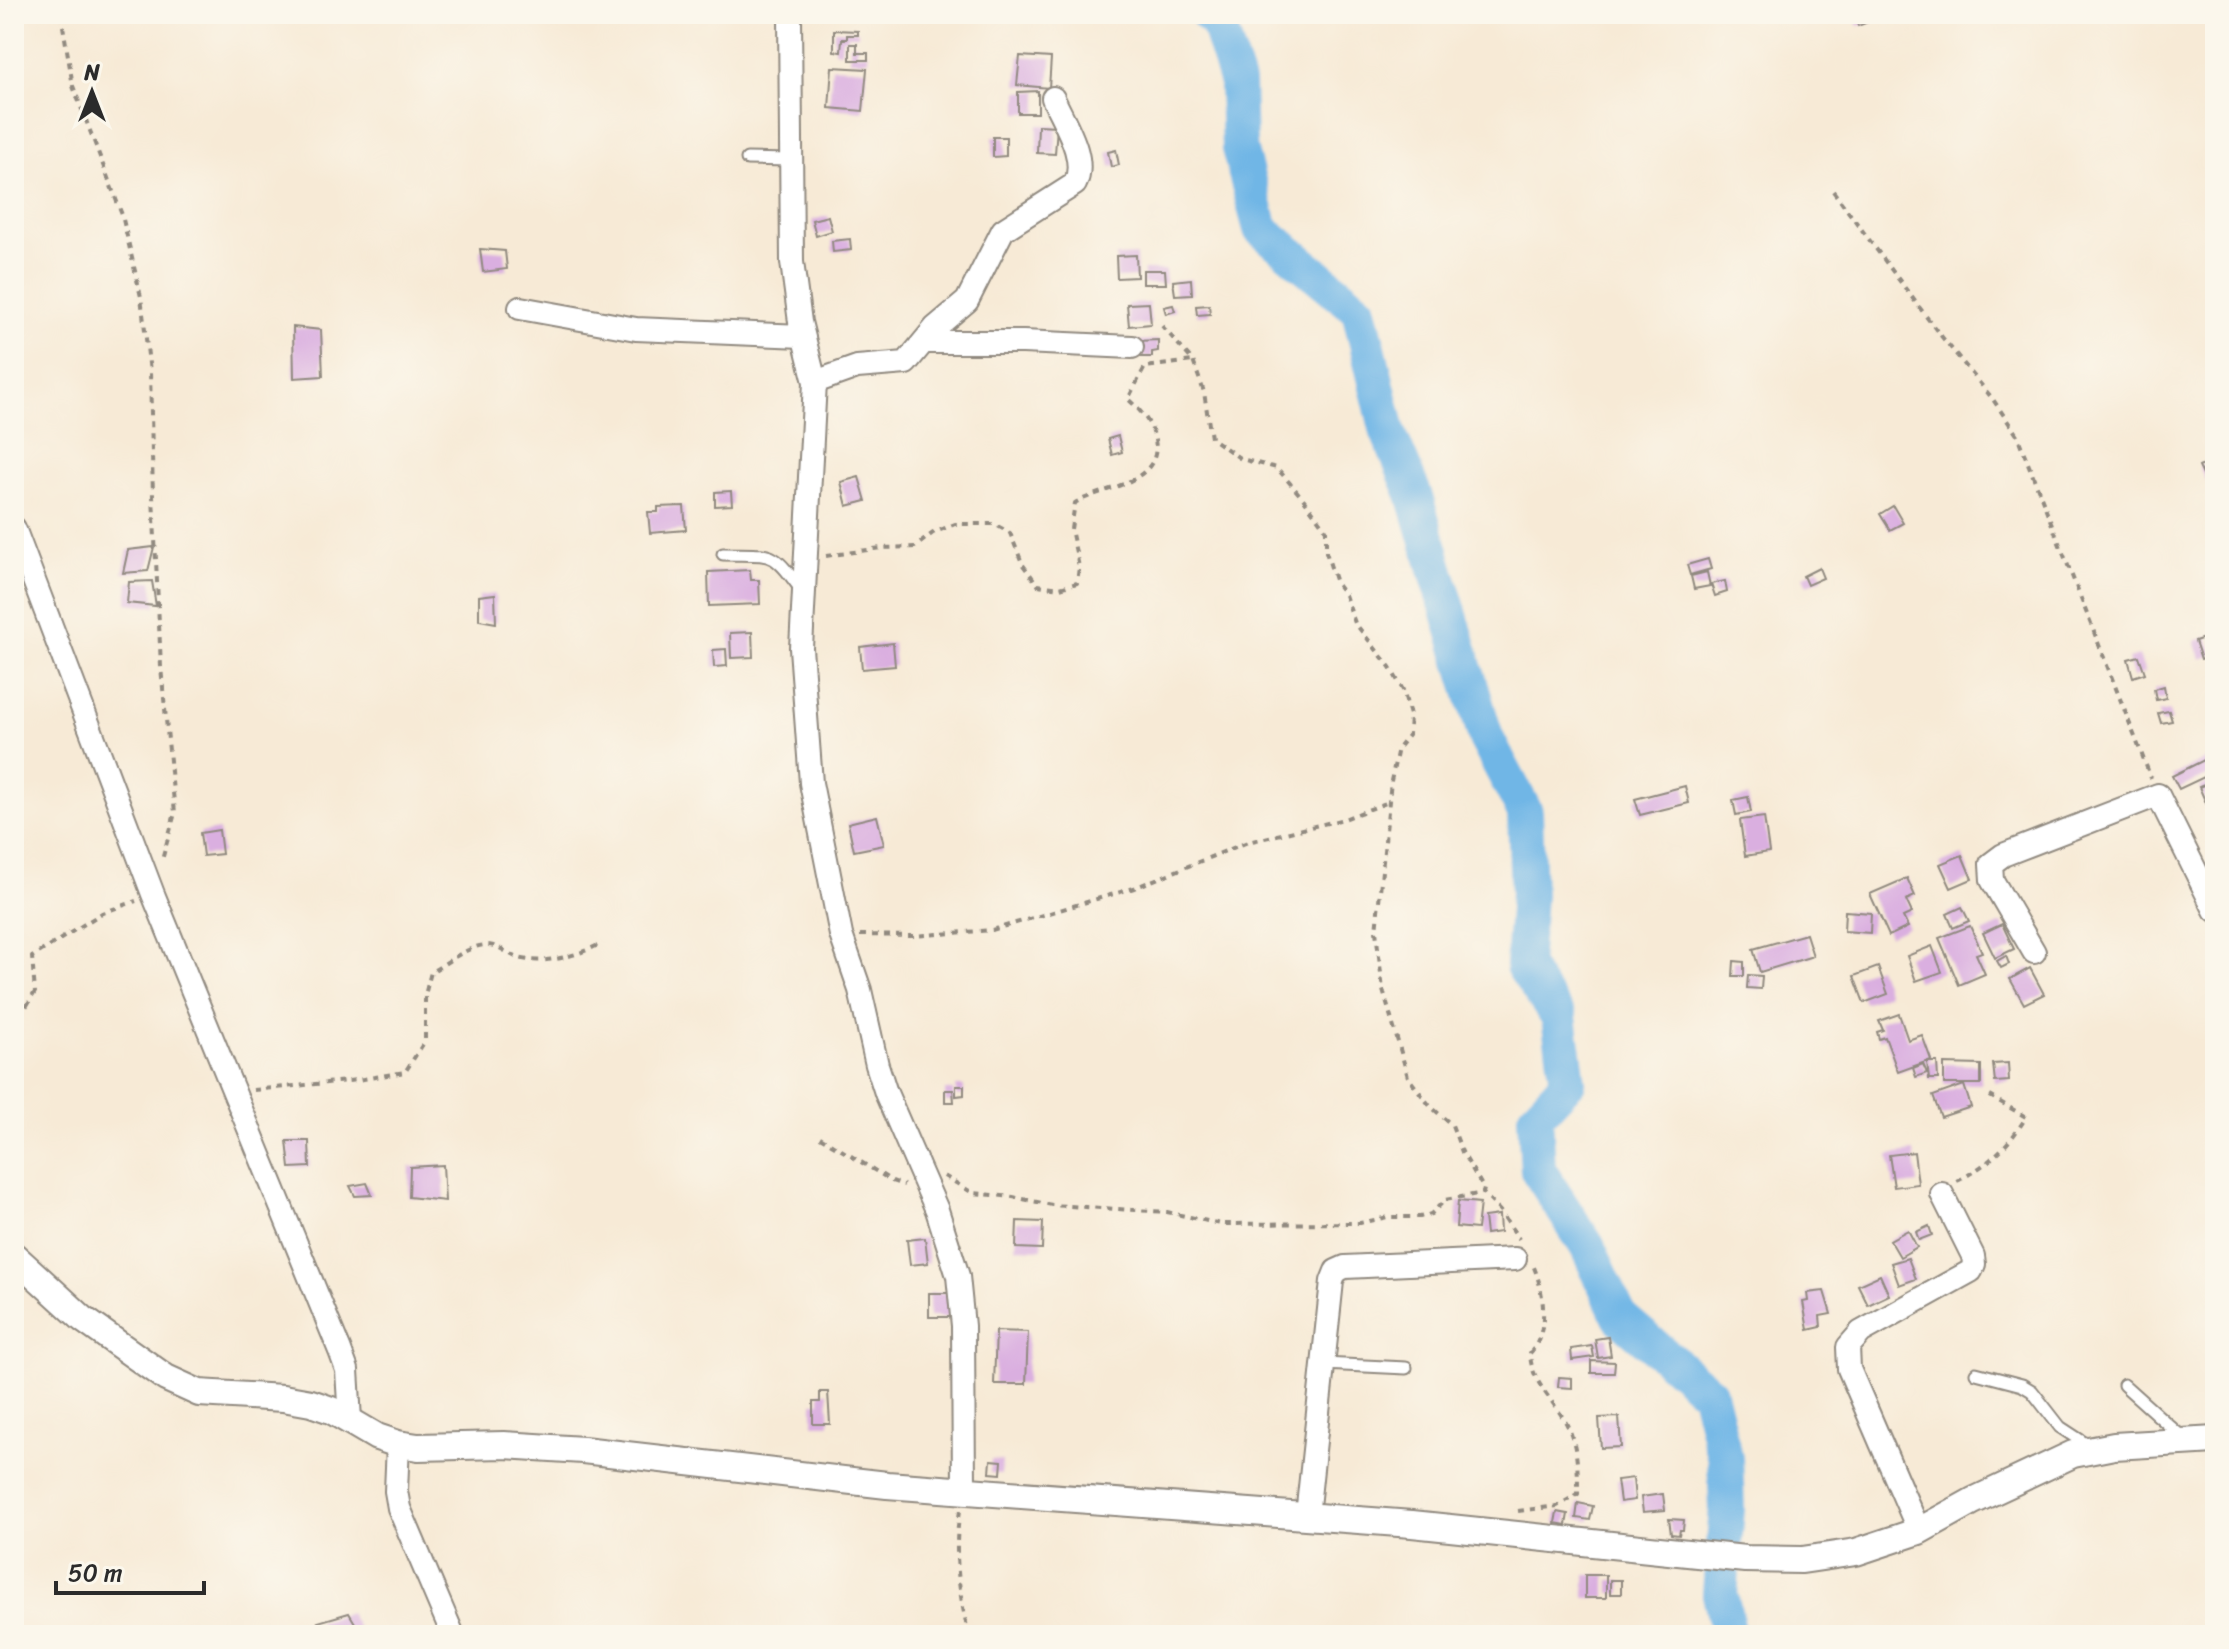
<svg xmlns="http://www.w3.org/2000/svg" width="2229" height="1649" font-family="Sriracha,sans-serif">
  <rect width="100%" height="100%" fill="#fbf7ec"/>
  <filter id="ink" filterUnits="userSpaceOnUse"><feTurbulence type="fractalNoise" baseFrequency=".0125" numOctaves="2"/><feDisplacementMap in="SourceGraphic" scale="16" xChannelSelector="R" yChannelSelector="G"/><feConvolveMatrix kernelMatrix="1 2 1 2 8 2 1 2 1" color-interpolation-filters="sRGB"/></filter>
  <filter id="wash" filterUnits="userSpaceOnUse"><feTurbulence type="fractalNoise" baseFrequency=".006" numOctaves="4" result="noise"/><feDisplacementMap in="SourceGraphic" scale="32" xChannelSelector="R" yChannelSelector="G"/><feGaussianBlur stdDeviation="1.8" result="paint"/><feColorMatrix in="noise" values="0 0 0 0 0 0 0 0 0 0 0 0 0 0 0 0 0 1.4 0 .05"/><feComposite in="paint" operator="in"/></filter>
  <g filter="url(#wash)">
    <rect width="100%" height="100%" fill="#f7ead6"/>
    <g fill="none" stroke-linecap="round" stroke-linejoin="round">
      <polyline stroke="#6fb6e6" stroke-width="36" points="1208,14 1218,23 1237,83 1239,148 1261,229 1359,310 1388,432 1414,494 1486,738 1525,812 1528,895 1523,966 1559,1018 1568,1082 1535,1117 1538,1170 1587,1246 1620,1317 1709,1393 1725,1459 1727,1508 1720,1594 1729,1635"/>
    </g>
    <g id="blocks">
      <g fill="#daafe0">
        <polygon points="1853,14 1888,14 1858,26"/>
        <polygon points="834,30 858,31 858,35 847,35 847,39 842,39 841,52 834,51"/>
        <polygon points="850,44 857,44 857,53 868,53 868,60 850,60"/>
        <polygon points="1020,56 1051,58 1049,88 1017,85"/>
        <polygon points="832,67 867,69 863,111 829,108"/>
        <polygon points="1038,91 1038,113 1018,113 1018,92"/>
        <polygon points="1038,125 1057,126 1055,154 1037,153"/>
        <polygon points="993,137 1006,137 1006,156 993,157"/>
        <polygon points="1116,150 1119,165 1111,167 1108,152"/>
        <polygon points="828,216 832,231 816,236 812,220"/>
        <polygon points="850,239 851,250 833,252 832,241"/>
        <polygon points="480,249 505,251 507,269 483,272"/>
        <polygon points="1136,255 1137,277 1117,278 1116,256"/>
        <polygon points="1143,270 1165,270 1166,284 1143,284"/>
        <polygon points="1191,279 1192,294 1175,295 1173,281"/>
        <polygon points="1149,303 1151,324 1129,326 1127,304"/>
        <polygon points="1173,305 1175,311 1166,314 1164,307"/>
        <polygon points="1209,305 1210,314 1197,315 1196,306"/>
        <polygon points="293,327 321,330 323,376 294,378"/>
        <polygon points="1158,340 1158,351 1152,352 1152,357 1141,357 1137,341"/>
        <polygon points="1118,436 1122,452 1112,455 1108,439"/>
        <polygon points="2215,459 2215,491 2212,493 2199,467"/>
        <polygon points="859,477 866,501 847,506 841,482"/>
        <polygon points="731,491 732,505 715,506 715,492"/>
        <polygon points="684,506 686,530 650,533 648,512 658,512 658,507"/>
        <polygon points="1893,506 1903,523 1890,530 1880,514"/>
        <polygon points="154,547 148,571 123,573 128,550"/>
        <polygon points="1708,559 1711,569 1690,575 1687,565"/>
        <polygon points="1819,568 1823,578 1807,585 1803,576"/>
        <polygon points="750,570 751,580 759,580 760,604 709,606 708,572"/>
        <polygon points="1707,572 1710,586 1694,589 1691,576"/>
        <polygon points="152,581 156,606 127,603 129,582"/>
        <polygon points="1725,581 1727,592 1715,596 1711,584"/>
        <polygon points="495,594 496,623 479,620 479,596"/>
        <polygon points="752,632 753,657 731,658 730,633"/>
        <polygon points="2207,637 2213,655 2201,659 2195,641"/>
        <polygon points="893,643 895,666 862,669 860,647"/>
        <polygon points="726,649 727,666 714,667 713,650"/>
        <polygon points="2139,656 2145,673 2133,677 2128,659"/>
        <polygon points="2164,686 2166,698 2156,700 2154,689"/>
        <polygon points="2169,711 2172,721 2161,723 2158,713"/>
        <polygon points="2212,756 2215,772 2179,789 2172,776"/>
        <polygon points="2215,780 2215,810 2210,812 2199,787"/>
        <polygon points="1685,786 1689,803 1640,815 1635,799"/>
        <polygon points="1748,797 1751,812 1736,815 1733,800"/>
        <polygon points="877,816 884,845 854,851 848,823"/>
        <polygon points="1764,817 1769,852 1745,856 1740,820"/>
        <polygon points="219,830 222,854 203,856 200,833"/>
        <polygon points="1962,855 1972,879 1951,888 1940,864"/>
        <polygon points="1907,878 1915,896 1906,900 1912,913 1903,917 1908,927 1889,936 1870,894"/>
        <polygon points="1962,907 1969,921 1953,928 1947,914"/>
        <polygon points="1845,911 1871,913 1870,933 1844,931"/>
        <polygon points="2002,924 2014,949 1995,958 1983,933"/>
        <polygon points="1970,926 1982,952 1976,954 1985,974 1959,985 1939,938"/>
        <polygon points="1806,934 1813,956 1760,972 1753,949"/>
        <polygon points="1932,946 1942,972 1916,981 1907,956"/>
        <polygon points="2006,956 2009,964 2001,968 1997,961"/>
        <polygon points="1734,961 1744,962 1744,976 1733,976"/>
        <polygon points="1878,967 1888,994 1864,1003 1854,976"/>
        <polygon points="2030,968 2044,994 2024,1004 2010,979"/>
        <polygon points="1748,975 1762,976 1761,989 1747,988"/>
        <polygon points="1899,1014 1908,1040 1922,1035 1931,1060 1898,1072 1885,1037 1879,1039 1877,1032 1883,1030 1879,1021"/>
        <polygon points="1927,1062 1937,1062 1938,1079 1929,1079"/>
        <polygon points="2008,1063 2009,1081 1995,1082 1993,1064"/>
        <polygon points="1923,1064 1927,1073 1916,1077 1913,1068"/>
        <polygon points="1944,1064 1981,1065 1981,1084 1944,1084"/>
        <polygon points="1964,1085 1971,1107 1941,1117 1933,1096"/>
        <polygon points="956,1086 964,1086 964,1095 956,1096"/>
        <polygon points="945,1090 953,1090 954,1102 945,1102"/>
        <polygon points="287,1141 309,1141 310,1167 290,1168"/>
        <polygon points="1914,1152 1918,1184 1894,1187 1889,1155"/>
        <polygon points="443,1165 445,1201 409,1197 410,1167"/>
        <polygon points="367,1183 372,1195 355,1196 350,1186"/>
        <polygon points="1458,1201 1480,1203 1477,1229 1456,1227"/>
        <polygon points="1499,1215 1500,1232 1486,1234 1484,1217"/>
        <polygon points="1017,1221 1043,1222 1042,1249 1016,1248"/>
        <polygon points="1929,1226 1932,1235 1919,1240 1916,1232"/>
        <polygon points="1908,1230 1917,1247 1900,1257 1890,1240"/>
        <polygon points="925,1238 928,1263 910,1265 907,1240"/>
        <polygon points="1908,1258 1916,1279 1899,1285 1891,1263"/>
        <polygon points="1880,1275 1889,1295 1868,1305 1858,1285"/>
        <polygon points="1824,1291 1831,1314 1820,1316 1821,1327 1808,1330 1803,1302 1808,1301 1807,1293"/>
        <rect x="929" y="1293" width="26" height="24"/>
        <polygon points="996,1331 1028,1332 1026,1384 994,1384"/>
        <polygon points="1608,1337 1611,1356 1598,1358 1595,1339"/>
        <polygon points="1592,1346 1594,1357 1572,1360 1571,1349"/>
        <polygon points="1591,1361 1615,1362 1614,1373 1591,1373"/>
        <polygon points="1559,1377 1572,1378 1572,1388 1558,1387"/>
        <polygon points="820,1392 828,1392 830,1424 813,1424 813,1402 820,1402"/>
        <polygon points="1619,1417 1621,1447 1601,1448 1599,1418"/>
        <polygon points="991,1460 1002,1461 1001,1474 990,1473"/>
        <polygon points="1633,1478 1635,1500 1620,1502 1617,1480"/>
        <polygon points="1663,1494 1665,1510 1643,1512 1641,1497"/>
        <polygon points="1578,1503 1593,1506 1590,1520 1576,1518"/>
        <polygon points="1557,1512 1568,1514 1566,1525 1555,1523"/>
        <polygon points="1669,1519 1684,1520 1683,1530 1680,1530 1679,1535 1671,1534"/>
        <rect x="1585" y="1575" width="21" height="23"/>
        <rect x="1610" y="1580" width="11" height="14"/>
        <polygon points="349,1613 362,1635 325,1635 318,1622"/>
      </g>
    </g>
  </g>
  <g filter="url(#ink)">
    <use href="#blocks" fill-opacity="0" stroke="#918a80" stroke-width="2"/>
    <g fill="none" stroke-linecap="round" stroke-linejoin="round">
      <g stroke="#918a80" stroke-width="15">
        <g id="service">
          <polyline points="747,159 790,160"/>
          <path d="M723,554c52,1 48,-5 79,37"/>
          <polyline points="1323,1364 1406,1368"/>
          <polyline points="1976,1373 2022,1385 2032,1391 2060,1427 2089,1446"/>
          <polyline points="2124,1385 2183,1438"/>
        </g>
      </g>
      <g stroke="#918a80" stroke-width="26">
        <g id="minor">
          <polyline points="790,14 792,262 800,322 815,382 801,648 811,783 841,935 860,990 877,1065 886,1093 937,1210 958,1276 963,1326 964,1490"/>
          <polyline points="520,308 636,329 803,336"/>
          <polyline points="924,342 1023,342 1132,347"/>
          <path d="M815,382l42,-15 49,-4 29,-35 32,-27 36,-71 72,-46c13,-26 -11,-61 -22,-86"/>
          <polyline points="14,528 153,894 340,1351 347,1370 350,1420"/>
          <polyline points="2034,952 1992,880 1991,864 2003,855 2158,795 2215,910"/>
          <polyline points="398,1444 396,1491 399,1508 453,1635"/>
          <polyline points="1307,1516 1332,1281 1336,1271 1345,1267 1515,1259"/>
          <polyline points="1919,1531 1849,1369 1848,1347 1861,1332 1971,1271 1974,1264 1973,1256 1942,1194"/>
        </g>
      </g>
      <g stroke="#918a80" stroke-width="30">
        <polyline id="tertiary" points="14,1256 83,1319 166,1378 199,1393 283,1398 311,1403 331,1410 377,1437 398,1444 418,1447 504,1445 583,1450 887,1485 1412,1524 1745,1559 1802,1560 1856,1552 1919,1531 1973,1501 2073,1454 2114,1446 2215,1440"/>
      </g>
      <g stroke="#918a80" stroke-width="4" stroke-dasharray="6 6" stroke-linecap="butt">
        <polyline points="61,14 73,86 122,215 141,297 150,372 153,496 161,667 175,813 162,860"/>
        <polyline points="1833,191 1937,331 1992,398 2017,435 2151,778"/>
        <polyline points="1162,326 1193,361 1204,392 1211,438 1241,459 1277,468 1306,502 1326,530 1326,552 1336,583 1345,595 1355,623 1390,667 1403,690 1410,715 1409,734 1398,748 1391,781 1376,931 1383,990 1408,1077 1430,1106 1452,1125 1462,1152 1484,1189 1483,1193 1500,1211 1519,1239"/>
        <path d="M826,556l55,-8 34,-1 18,-14 22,-9h39l16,9 13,32 15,20 22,3 17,-5 2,-16 -8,-38 4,-26c28,-16 88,-20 80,-63 -3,-17 -14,-29 -27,-41l17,-32 47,-6"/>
        <polyline points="860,935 913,936 992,930 1134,888 1248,842 1344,819 1386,803"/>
        <polyline points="14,1027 35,992 32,957 102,913 136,901"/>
        <path d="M253,1090l105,-10 47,-8 20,-31v-46l6,-23c16,-9 38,-27 56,-27 11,0 20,8 29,12 24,9 62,-1 84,-13"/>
        <polyline points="820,1137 892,1181 904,1185"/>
        <polyline points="944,1176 973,1193 1013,1197 1052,1205 1167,1212 1221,1224 1360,1223 1388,1217 1420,1217 1431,1214 1445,1200 1483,1193"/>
        <path d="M1957,1181c30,-15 52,-35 69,-64l-36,-21"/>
        <path d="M960,1511c-7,41 -1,84 9,124"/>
        <path d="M1518,1511l39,-5 21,-12c0,-18 0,-39 -6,-57 -9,-31 -41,-49 -42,-84 20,-21 14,-63 3,-88"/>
      </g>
      <use href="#service" stroke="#fff" stroke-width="11"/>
      <use href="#minor" stroke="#fff" stroke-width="22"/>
      <use href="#tertiary" stroke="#fff" stroke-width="26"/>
    </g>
  </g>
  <rect width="2229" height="1649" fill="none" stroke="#fbf7ec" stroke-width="48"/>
  <g transform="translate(92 92)" stroke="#fbf7ec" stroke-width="6" paint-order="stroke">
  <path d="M0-6L14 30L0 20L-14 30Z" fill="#2b2b2b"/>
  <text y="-12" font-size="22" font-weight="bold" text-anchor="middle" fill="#2b2b2b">N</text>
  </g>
  <path d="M56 1581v12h148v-12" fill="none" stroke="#2b2b2b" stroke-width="4"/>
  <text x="68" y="1581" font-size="24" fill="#2b2b2b" stroke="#fbf7ec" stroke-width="6" paint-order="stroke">50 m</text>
</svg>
